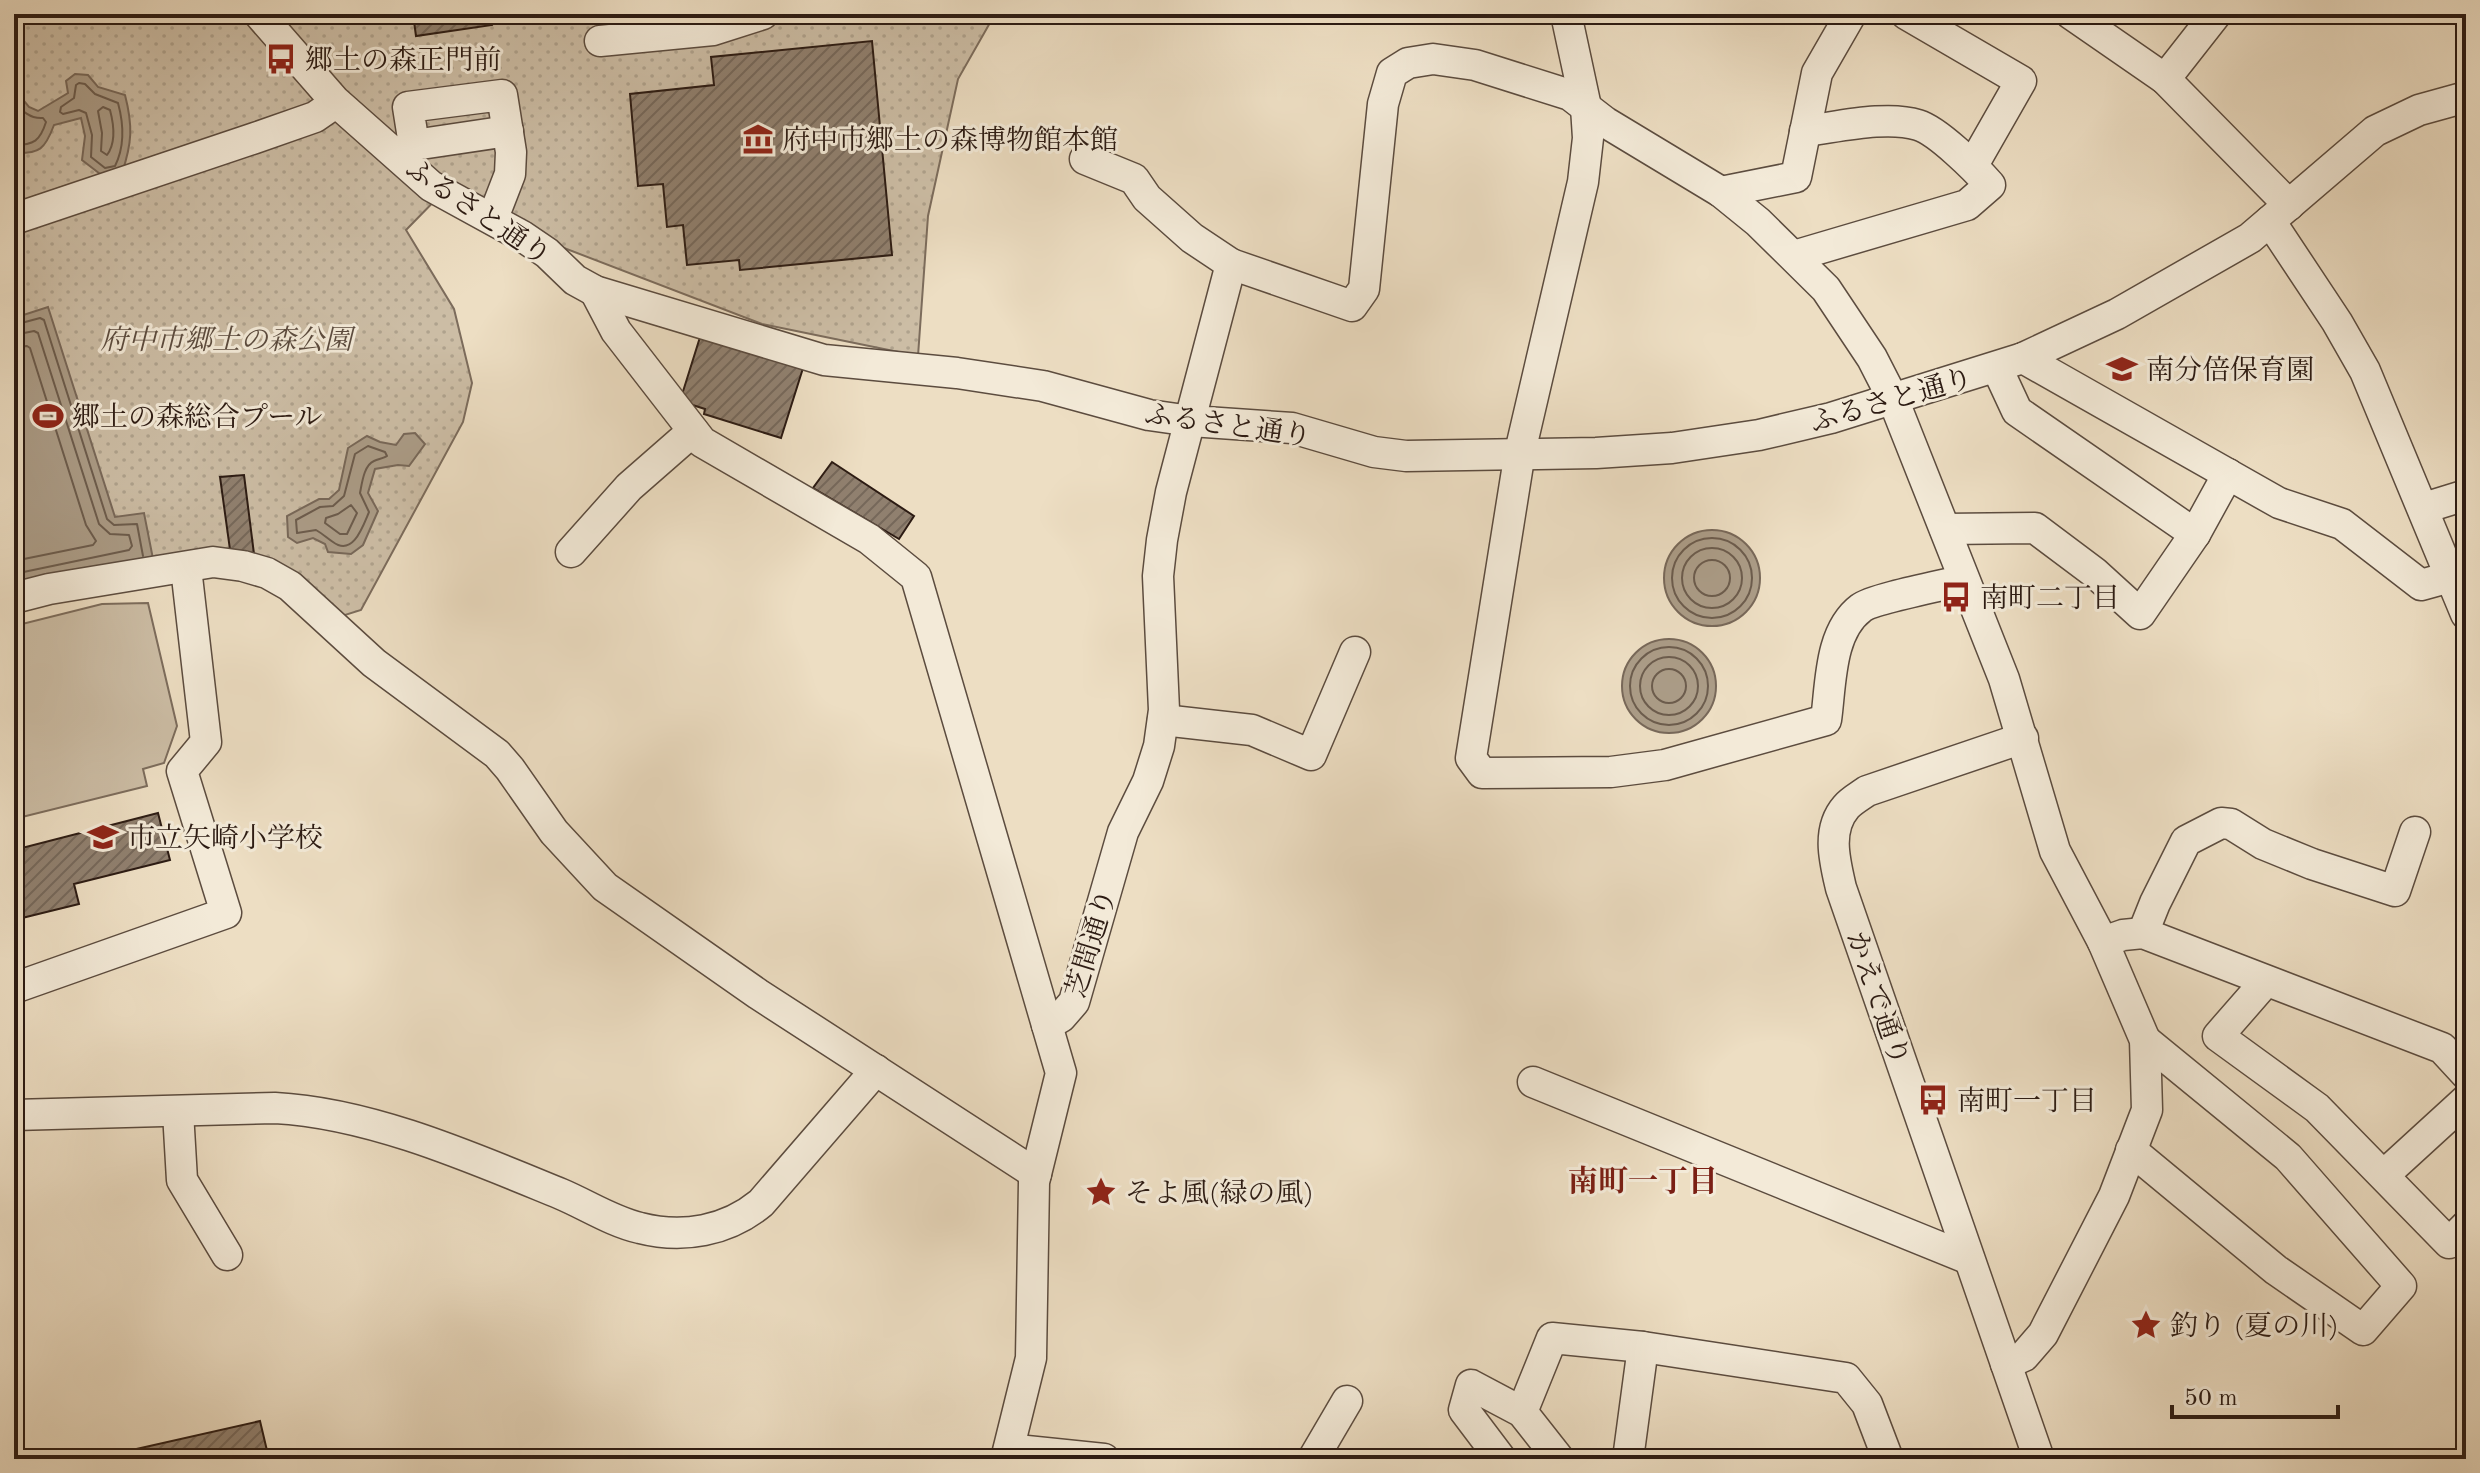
<svg xmlns="http://www.w3.org/2000/svg" width="2480" height="1473" font-family="'Old Standard TT','Noto Serif JP',serif">
  <defs>
    <pattern id="park-dots" width="8" height="8" patternUnits="userSpaceOnUse" patternTransform="scale(2)"><rect width="8" height="8" fill="#ccbda5"/><path d="M2 2h.1M6 6h.1" fill="none" stroke="#afa28d" stroke-width="1.8" stroke-linecap="round"/></pattern>
    <pattern id="building-hatch" width="6" height="6" patternUnits="userSpaceOnUse" patternTransform="scale(2)"><rect width="6" height="6" fill="#90806f"/><path d="M-1 1l2-2M0 6l6-6M5 7l2-2" fill="none" stroke="#76685a"/></pattern>
  </defs>
  <rect width="100%" height="100%" fill="#eddec3"/>
  <filter id="stains"><feTurbulence type="fractalNoise" baseFrequency=".0025" numOctaves="4"/><feColorMatrix values="0 0 0 0 .2 0 0 0 0 .09 0 0 0 0 .02 0 0 0 .5 -.17"/></filter>
  <radialGradient id="worn" r=".72"><stop offset=".6" stop-color="#630" stop-opacity="0"/><stop offset="1" stop-color="#630" stop-opacity=".3"/></radialGradient>
  <polygon fill="url(#park-dots)" stroke="#7c6c5c" stroke-width="2" points="14,14 995,14 958,79 928,216 918,356 762,324 538,238 450,185 406,230 454,309 472,383 463,422 361,610 342,616 271,562 14,594"/>
  <polygon fill="#ccbda5" stroke="#7c6c5c" stroke-width="2" points="148,603 177,726 164,763 143,769 147,786 14,819 14,626 102,604"/>
  <g fill="#ab9c87" stroke="#786859" stroke-width="2">
    <path d="M75,74l13,1 10,12 27,8c8,31 7,48 -3,78l-18,4 -22,-17 3,-24 -4,-18 -27,7c-9,24 -14,29 -40,28v-64l15,18 9,4 30,-18 -2,-12z"/>
    <polygon points="48,307 115,517 144,513 154,564 14,592 14,318"/>
    <polygon points="415,433 425,444 409,466 398,465 375,469 368,493 378,511 363,545 351,554 328,552 325,544 313,538 297,543 288,537 287,516 319,499 329,499 339,490 348,448 367,436 380,442 396,445 404,434"/>
    <circle cx="1712" cy="578" r="48"/>
    <circle cx="1669" cy="686" r="47"/>
  </g>
  <g fill="none" stroke-linecap="round" stroke-linejoin="round">
    <g stroke="#6c5c4d" stroke-width="2">
      <path d="M79,83l6,1 10,10 23,9c6,22 7,43 -3,63l-10,2 -14,-11 1,-22 -6,-22 -7,-3 -16,4 -3,-2 1,-5 13,-9 2,-13z"/>
      <path d="M14,101c8,10 16,18 29,17l3,4c-6,19 -12,23 -32,23"/>
      <path d="M103,107l7,3c4,15 6,33 -3,45l-6,-4 1,-18 -4,-22z"/>
      <polyline points="14,325 40,318 44,320 107,519 114,525 137,524 143,556"/>
      <polyline points="14,335 34,331 38,333 99,524 110,534 129,535 132,546 129,550 14,574"/>
      <polyline points="14,347 27,346 30,348 86,525 96,541 93,545 14,561"/>
      <path d="M368,446l17,6 2,4c-3,2 -8,3 -13,5 -10,4 -12,22 -14,32l9,19c-6,14 -16,45 -36,30 -6,-4 -10,-8 -17,-12l-19,3 -1,-13 24,-13 13,-1 11,-10 11,-42z"/>
      <polygon points="351,505 357,513 347,534 340,534 325,523 326,518 338,514"/>
      <circle cx="1712" cy="578" r="40"/>
      <circle cx="1712" cy="578" r="30"/>
      <circle cx="1712" cy="578" r="18"/>
      <circle cx="1669" cy="686" r="39"/>
      <circle cx="1669" cy="686" r="29"/>
      <circle cx="1669" cy="686" r="17"/>
    </g>
  </g>
  <g fill="url(#building-hatch)" stroke="#2c1b13" stroke-width="2">
    <polygon points="413,14 490,14 492,25 416,36"/>
    <polygon points="872,41 892,255 740,270 739,260 687,265 683,225 667,227 663,184 638,186 630,94 714,85 711,57"/>
    <polygon points="701,334 804,365 781,438 704,414 705,409 680,401"/>
    <polygon points="832,462 914,516 899,539 813,488"/>
    <polygon points="244,475 254,554 231,557 220,477"/>
    <polygon points="158,813 170,860 74,884 79,904 22,918 17,899 14,899 14,850"/>
    <polygon points="260,1421 269,1459 92,1459"/>
  </g>
  <g fill="none" stroke-linecap="round" stroke-linejoin="round">
    <g stroke="#5c4c3f" stroke-width="33">
      <g id="minor">
        <polyline points="259,14 335,101 431,186 522,236 547,253 575,280 595,291 824,360 957,373 1043,386 1149,415 1191,421 1292,428 1374,452 1406,456 1596,453 1672,448 1759,435 1831,418 2023,358 2117,314 2250,238 2375,131 2419,110 2466,97"/>
        <path d="M1566,14l20,93 2,31 -5,44 -63,270 -49,306 11,15 129,-1 54,-7 161,-45c5,-35 3,-88 35,-112 11,-9 84,-23 103,-28"/>
        <polyline points="1906,14 2021,81 1973,165"/>
        <polyline points="2071,14 2165,79 2289,205"/>
        <polyline points="600,41 713,30 763,14"/>
        <polyline points="2165,79 2216,14"/>
        <polyline points="414,145 408,107 502,95 511,152 510,174 493,218"/>
        <polyline points="397,153 414,145 508,131"/>
        <polyline points="1085,159 1134,179 1147,198 1192,238 1231,264"/>
        <polyline points="1721,192 1796,177 1817,73 1851,14"/>
        <polyline points="14,219 255,138 315,117 328,108"/>
        <polyline points="2270,221 2337,322 2365,371 2466,614"/>
        <path d="M1794,256l173,-51 23,-20c-14,-16 -52,-54 -72,-60 -31,-10 -80,2 -113,6"/>
        <polyline points="595,291 616,331 702,442 869,539 916,577 1061,1073 1034,1182 1031,1358 1006,1459"/>
        <polyline points="2023,358 2279,503 2342,524 2421,585 2450,577"/>
        <polyline points="1997,368 2017,411 2195,534"/>
        <polyline points="2424,508 2466,495"/>
        <polyline points="1945,529 2035,528 2095,573 2140,614 2195,534 2228,474"/>
        <polyline points="571,552 629,487 693,431"/>
        <polyline points="14,598 49,589 213,562 243,566 267,573 290,586 374,663 497,754 510,769 554,832 605,887 758,994 1036,1174"/>
        <polyline points="1163,720 1252,730 1311,755 1355,652"/>
        <path d="M2023,738l-156,53c-7,5 -16,10 -21,16 -20,23 -11,55 -5,81l198,571"/>
        <polyline points="2143,933 2155,903 2186,841 2221,823 2231,824 2263,844 2312,864 2395,891 2415,832"/>
        <polyline points="2103,942 2123,935 2143,933 2442,1048 2466,1074"/>
        <polyline points="2266,981 2218,1036 2317,1108 2449,1243 2466,1226"/>
        <polyline points="14,988 226,913 182,771 206,742 186,568"/>
        <polyline points="1047,1025 1061,1017 1074,1002 1123,832 1148,781 1159,746 1164,710 1158,576 1162,540 1171,492 1231,264 1352,306 1364,289 1383,104 1392,73 1408,63 1433,59 1475,65 1570,95 1605,122 1721,192 1758,222 1826,289 1872,358 1893,399 2004,679 2055,851 2103,942 2145,1040 2147,1110 2114,1196 2043,1334 2024,1356 2006,1364"/>
        <polyline points="1533,1082 1969,1259"/>
        <polyline points="178,1112 182,1180 227,1255"/>
        <path d="M14,1115l261,-7c96,5 198,50 286,86 26,11 52,28 79,34 43,11 87,3 121,-25l115,-133"/>
        <polyline points="2131,1150 2276,1270 2363,1330 2401,1286 2288,1157 2145,1040"/>
        <polyline points="2384,1175 2466,1100"/>
        <polyline points="1522,1412 1552,1338 1643,1347 1846,1378 1867,1404 1888,1459"/>
        <polyline points="1009,1449 1104,1459"/>
        <polyline points="1313,1459 1347,1401"/>
        <polyline points="1501,1459 1464,1410 1471,1385 1522,1412 1559,1459"/>
        <polyline points="1628,1459 1643,1347"/>
      </g>
    </g>
    <use href="#minor" stroke="#f3ead8" stroke-width="30"/>
  </g>
  <defs>
    <g id="bus-bare" transform="scale(2.4)"><path d="M-5-6H5V4H4V6H2V4H-2V6H-4V4H-5ZM-3.5-4V0h7V-4ZM-3.5 1.2v1.5H-2V1.2ZM2 1.2v1.5H3.5V1.2Z" fill="#8f2418" stroke="#f3ead8" stroke-width="2.5" paint-order="stroke"/></g>
    <g id="museum-bare" transform="scale(2.4)"><path d="M0-6L6-3V-2H-6V-3ZM-5-1h2V3h-2ZM-1-1h2V3h-2ZM3-1h2V3H3ZM-6 4H6V6H-6Z" fill="#8f2418" stroke="#f3ead8" stroke-width="2.5" paint-order="stroke"/></g>
    <g id="school-bare" transform="scale(2.4)"><path d="M0-5L7-2L0 1L-7-2ZM-4 1L0 2.5L4 1V4Q0 6-4 4Z" fill="#8f2418" stroke="#f3ead8" stroke-width="2.5" paint-order="stroke"/></g>
    <g id="stadium-bare" transform="scale(2.4)"><path d="M0-5a6.5 5 0 1 0 0 10a6.5 5 0 1 0 0-10ZM-3.5-1.8h7v3.6h-7Z" fill="#8f2418" stroke="#f3ead8" stroke-width="2.5" paint-order="stroke"/></g>
    <g id="sight-bare" transform="scale(2.4)"><path d="M0-6L1.8-2.2L6-1.7L2.9 1.2L3.7 5.4L0 3.3L-3.7 5.4L-2.9 1.2L-6-1.7L-1.8-2.2Z" fill="#8f2418" stroke="#f3ead8" stroke-width="2.5" paint-order="stroke"/></g>
  </defs>
  <g fill-rule="evenodd">
    <use href="#bus-bare" x="281" y="59"/>
    <use href="#museum-bare" x="758" y="139"/>
    <use href="#school-bare" x="2122" y="369"/>
    <use href="#stadium-bare" x="48" y="416"/>
    <use href="#bus-bare" x="1956" y="597"/>
    <use href="#school-bare" x="103" y="837"/>
    <use href="#bus-bare" x="1933" y="1100"/>
    <use href="#sight-bare" x="1101" y="1192"/>
    <use href="#sight-bare" x="2146" y="1325"/>
  </g>
  <g text-anchor="middle" stroke-width="6" stroke-linejoin="round" paint-order="stroke">
    <g font-size="28" fill="#2c1b13" stroke="#f3ead8" text-anchor="start">
      <text x="305" y="69">郷土の森正門前</text>
      <text x="782" y="149">府中市郷土の森博物館本館</text>
      <text x="2146" y="379">南分倍保育園</text>
      <text x="72" y="426">郷土の森総合プール</text>
      <text x="1980" y="607">南町二丁目</text>
      <text x="127" y="847">市立矢崎小学校</text>
      <text x="1957" y="1110">南町一丁目</text>
      <text x="1125" y="1202">そよ風(緑の風)</text>
      <text x="2170" y="1335">釣り (夏の川)</text>
    </g>
    <g font-size="28" fill="#2c1b13" stroke="#f3ead8">
      <text transform="translate(479 211) rotate(34)" y="10">ふるさと通り</text>
      <text transform="translate(1891 399) rotate(-16)" y="10">ふるさと通り</text>
      <text transform="translate(1228 424) rotate(8)" y="10">ふるさと通り</text>
      <text transform="translate(1090 943) rotate(-73)" y="10">芝間通り</text>
      <text transform="translate(1879 998) rotate(71)" y="10">かえで通り</text>
    </g>
    <g font-size="28" font-style="italic" fill="#5c4c3f" stroke="#f3ead8">
      <text x="226" y="349">府中市郷土の森公園</text>
    </g>
    <g font-size="30" font-weight="bold" fill="#7a1f14" stroke="#f3ead8">
      <text x="1643" y="1191">南町一丁目</text>
    </g>
  </g>
  <rect width="2480" height="1473" fill="none" stroke="#eddec3" stroke-width="48"/>
  <rect x="16" y="16" width="2448" height="1441" fill="none" stroke="#2c1b13" stroke-width="4"/>
  <rect x="24" y="24" width="2432" height="1425" fill="none" stroke="#2c1b13" stroke-width="2"/>
  <path d="M2172 1405v12h166v-12" fill="none" stroke="#2c1b13" stroke-width="4"/>
  <text x="2184" y="1405" font-size="24" fill="#2c1b13" stroke="#f3ead8" stroke-width="6" paint-order="stroke">50 m</text>
  <rect width="100%" height="100%" filter="url(#stains)"/>
  <rect width="100%" height="100%" fill="url(#worn)"/>
</svg>
